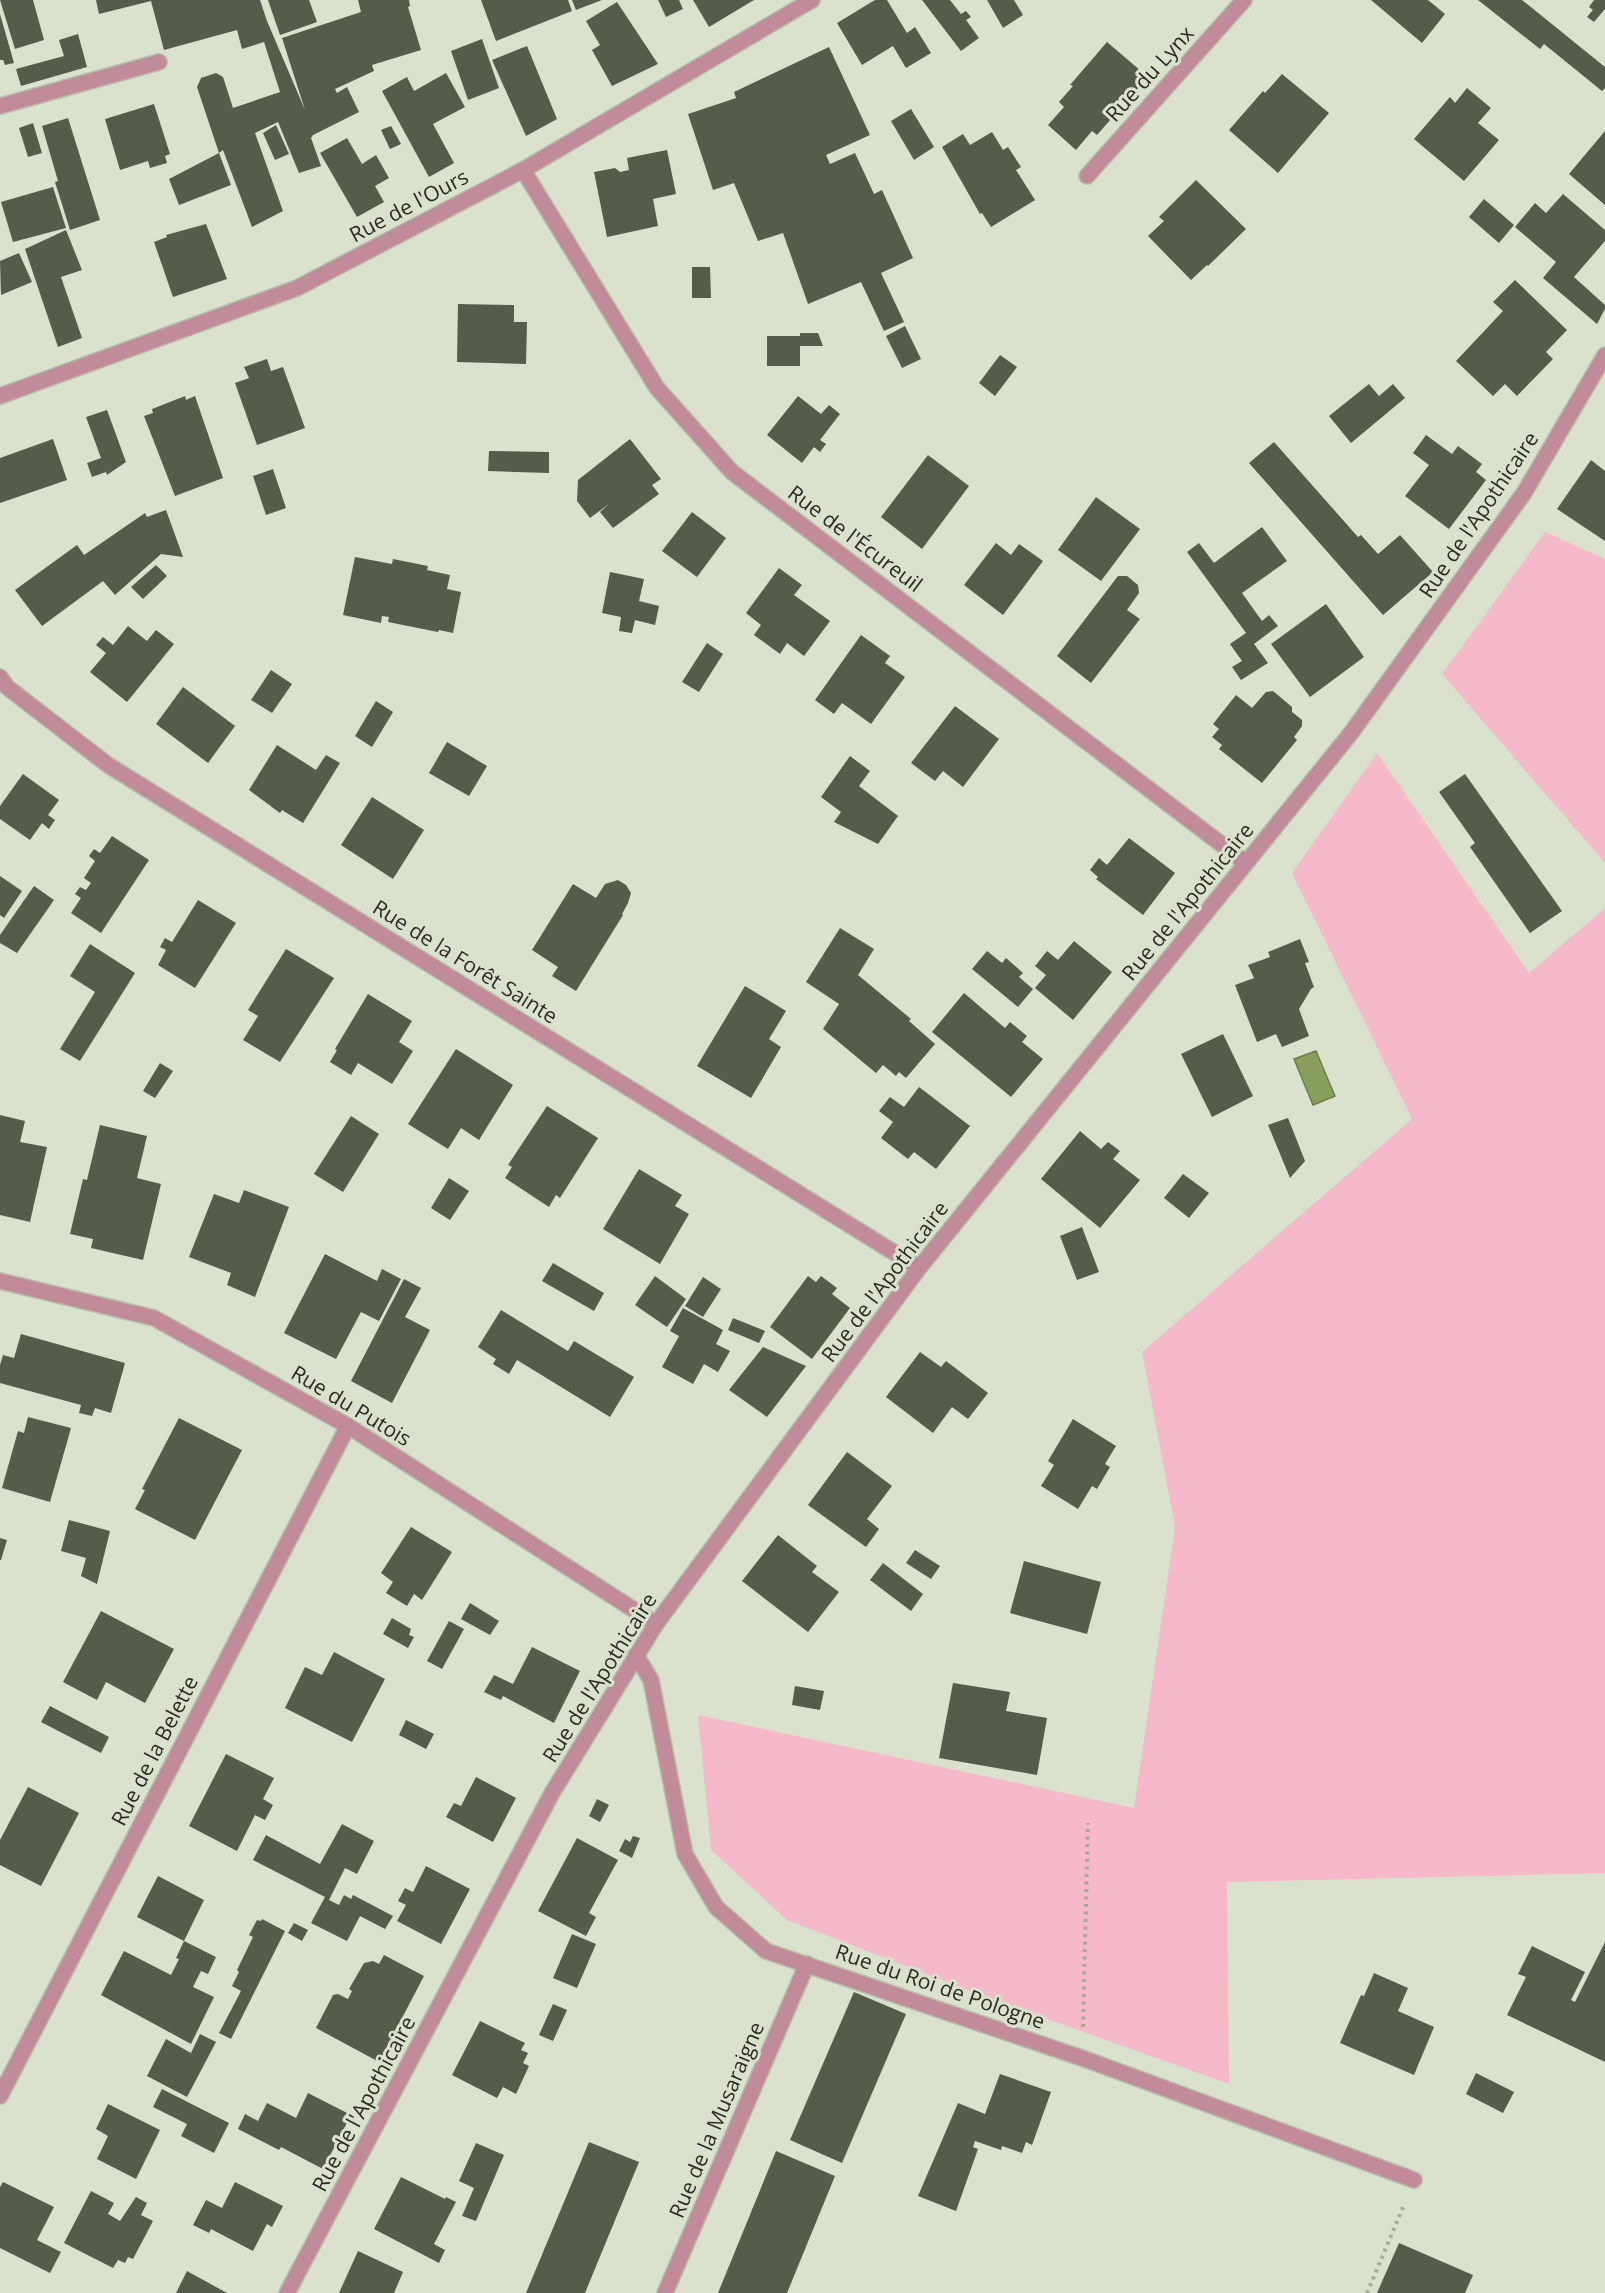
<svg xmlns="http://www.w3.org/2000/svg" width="1605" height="2293" font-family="'Open Sans',sans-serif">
  <rect width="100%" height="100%" fill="#dae2ce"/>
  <g fill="#f5b9c9">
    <polygon points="1545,532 1605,559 1605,863 1442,674"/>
    <polygon points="1377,753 1529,973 1605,908 1605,1873 1227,1882 1229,2084 991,1999 787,1920 711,1850 698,1715 1134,1808 1175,1527 1142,1352 1412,1119 1292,873"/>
  </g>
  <polygon fill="#89a05d" stroke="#6c7d4c" stroke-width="1.5" points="1316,1051 1335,1096 1313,1105 1294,1059"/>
  <g fill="#555c4b">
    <polygon points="0,0 33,0 44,40 15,49"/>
    <polygon points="96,0 260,0 267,21 305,110 282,38 361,12 358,0 409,0 410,6 408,7 421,50 372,65 374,71 335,89 337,93 347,87 359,112 313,135 311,138 321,166 299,173 278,122 255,133 283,211 252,227 223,150 219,153 231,185 179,205 169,179 219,153 197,87 201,78 216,73 223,77 233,108 280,92 264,42 242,49 237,30 164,50 151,1 99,14"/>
    <polygon points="268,0 309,0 317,22 280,35"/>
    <polygon points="481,0 568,0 572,11 496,41"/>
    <polygon points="572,0 602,0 576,10"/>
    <polygon points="658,0 679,0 683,9 666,17"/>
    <polygon points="693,0 754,0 709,27"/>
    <polygon points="875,0 887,0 907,33 915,27 931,53 906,68 893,46 862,65 837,23"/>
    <polygon points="922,0 950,0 961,14 966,11 971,17 966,20 979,38 961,51"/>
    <polygon points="987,0 1014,0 1023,15 1003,28"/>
    <polygon points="1371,0 1428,0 1445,14 1422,43"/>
    <polygon points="1478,0 1522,0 1605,67 1605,88 1602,91 1544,44 1540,49"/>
    <polygon points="1594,0 1605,0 1605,9 1594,22 1587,17 1593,10 1589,7"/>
    <polygon points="617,2 658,64 612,86 592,50 600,45 586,21"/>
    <polygon points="0,14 14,63 5,65 3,60 0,60"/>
    <polygon points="78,34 87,67 21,86 16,69 64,56 59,40"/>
    <polygon points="482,39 499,88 468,100 451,51"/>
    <polygon points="1107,42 1148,77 1097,135 1092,131 1076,150 1048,125 1064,107 1059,102 1073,86 1070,85"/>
    <polygon points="527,46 557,119 526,136 492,60"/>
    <polygon points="829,47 870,135 826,155 830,164 855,153 874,194 882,190 913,258 881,273 904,322 884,331 861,282 808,304 783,233 758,241 734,183 713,190 688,114 736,98 734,92"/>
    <polygon points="446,73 465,107 433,124 454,163 429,177 382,91 407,77 414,91"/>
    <polygon points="1282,74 1329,113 1278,173 1229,130 1263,91 1265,93"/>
    <polygon points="1467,88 1491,108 1478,123 1499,140 1464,181 1414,139 1450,97 1455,103"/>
    <polygon points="154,104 170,154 165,156 167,163 150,168 148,161 120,170 105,119"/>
    <polygon points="911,109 934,147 914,160 891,121"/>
    <polygon points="68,118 100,220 70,230 55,182 58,181 42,126"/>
    <polygon points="33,123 42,153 28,157 19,128"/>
    <polygon points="276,125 289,154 275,160 263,133"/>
    <polygon points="391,126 401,144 390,149 381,130"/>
    <polygon points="1605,131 1605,205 1569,174"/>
    <polygon points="992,132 1003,150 1008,147 1021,167 1016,170 1035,200 991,227 982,213 980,214 942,147 963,134 970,145"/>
    <polygon points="347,138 362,164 376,155 389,178 375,186 384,202 357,217 320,153"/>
    <polygon points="667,150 676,194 653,199 658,226 607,237 594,172 615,168 620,172 629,170 627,158"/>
    <polygon points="1196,180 1246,229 1208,266 1207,265 1191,280 1148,236 1164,221 1159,217"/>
    <polygon points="53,187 66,228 13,242 1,202"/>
    <polygon points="1563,194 1605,230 1605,241 1574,277 1605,305 1605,309 1597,324 1543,278 1556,262 1515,227 1535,203 1546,213"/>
    <polygon points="1484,199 1514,225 1499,243 1469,217"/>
    <polygon points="206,224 227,279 173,297 154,242 167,237 166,235"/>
    <polygon points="66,230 82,270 61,277 82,338 58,347 25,249"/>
    <polygon points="19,253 32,282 1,295 0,261"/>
    <polygon points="692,267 710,267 711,298 692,298"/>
    <polygon points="1515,280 1567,330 1546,352 1553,359 1517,396 1505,384 1493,396 1456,361 1503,311 1493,302"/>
    <polygon points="458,304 514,305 514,322 527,322 526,364 457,362"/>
    <polygon points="905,326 921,359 902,368 886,336"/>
    <polygon points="800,333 818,333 823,346 800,346 800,366 767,366 767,336 800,336"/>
    <polygon points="1000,355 1017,367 995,396 979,383"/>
    <polygon points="267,359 271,371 283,367 305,428 257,445 235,383 249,378 244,367"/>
    <polygon points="1369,384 1379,396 1393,384 1405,398 1351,443 1329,416"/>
    <polygon points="185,396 186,400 195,396 223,478 175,496 144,416 153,413 152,409"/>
    <polygon points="798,396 821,414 829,405 840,414 820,440 826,444 820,452 814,447 802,463 767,435"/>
    <polygon points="107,410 126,462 107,475 106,472 92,477 87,463 101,458 86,417"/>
    <polygon points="1426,435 1452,454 1458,446 1482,464 1476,472 1486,480 1449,529 1405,496 1429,465 1413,453"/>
    <polygon points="53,439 67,480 0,503 0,458"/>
    <polygon points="630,439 661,479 652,485 659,494 613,528 600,512 609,504 590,518 577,501 578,480"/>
    <polygon points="1274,442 1358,537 1361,535 1378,554 1400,535 1433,572 1383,615 1249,463"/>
    <polygon points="489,451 549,452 549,473 488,471"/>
    <polygon points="928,455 969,486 922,549 881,517"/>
    <polygon points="1591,460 1605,471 1605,541 1557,509"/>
    <polygon points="273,469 286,508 266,515 253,476"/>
    <polygon points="1096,497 1140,529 1101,581 1058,550"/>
    <polygon points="166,510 183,557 161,554 115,595 103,581 42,626 15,590 77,545 84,555 145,513 147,517"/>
    <polygon points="692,512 726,538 697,577 662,551"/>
    <polygon points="1262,527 1287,561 1242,593 1262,621 1269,615 1278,626 1254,644 1268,663 1241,680 1232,667 1242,661 1230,644 1246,633 1187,552 1199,543 1214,563"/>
    <polygon points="996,543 1011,555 1019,544 1043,561 1003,615 964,585"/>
    <polygon points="355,557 392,564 393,559 428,566 427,570 450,575 447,589 461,592 453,633 439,630 438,632 388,622 389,617 382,616 381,623 343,615"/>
    <polygon points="156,565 167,576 143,599 131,587"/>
    <polygon points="779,568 802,585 794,595 830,621 804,656 787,643 780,654 754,635 761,625 746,613"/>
    <polygon points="610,572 644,579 639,601 659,606 655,625 635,620 632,633 619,631 621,617 602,613"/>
    <polygon points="1118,576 1127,576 1138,585 1139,593 1127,610 1140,619 1091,683 1057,656"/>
    <polygon points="1326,604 1364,657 1310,697 1271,644"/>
    <polygon points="128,626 147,641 156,630 174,644 127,702 90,672 106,653 96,645 103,637 113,645"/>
    <polygon points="861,635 890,656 885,663 905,677 871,724 842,703 834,714 815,700"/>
    <polygon points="707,643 723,654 699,692 682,682"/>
    <polygon points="271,670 292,684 272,713 251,700"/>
    <polygon points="183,687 235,726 208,763 156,724"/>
    <polygon points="1273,691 1292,707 1292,712 1302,720 1302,726 1294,737 1297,740 1262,783 1219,749 1222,745 1212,737 1219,729 1213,724 1236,695 1252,708 1266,692"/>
    <polygon points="376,701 393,712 372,747 355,736"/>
    <polygon points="955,706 999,739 963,787 943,771 935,781 911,763"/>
    <polygon points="447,742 487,766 469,796 429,773"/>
    <polygon points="277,745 316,770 326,755 340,763 303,823 282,810 280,813 249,790"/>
    <polygon points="850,756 870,771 859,786 898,816 878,844 834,822 841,812 821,797"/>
    <polygon points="23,774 59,800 48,815 55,820 49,829 42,823 30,840 0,819 0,806"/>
    <polygon points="1465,774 1562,911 1530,933 1470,847 1475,843 1439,792"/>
    <polygon points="372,797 424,830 393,879 341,845"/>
    <polygon points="112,836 149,860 101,933 71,913 81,898 75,894 80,887 86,890 91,883 84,878 95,861 89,856 94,849 100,853"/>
    <polygon points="1129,838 1175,873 1143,915 1096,879 1098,877 1090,870 1099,858 1107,865"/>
    <polygon points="0,876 22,891 4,918 0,915"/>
    <polygon points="618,880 626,885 631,893 628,903 622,914 623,915 576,991 552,976 558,967 532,950 573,884 596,898 605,884"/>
    <polygon points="34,886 54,900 17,953 0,943 0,935"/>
    <polygon points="198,900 236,923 195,988 158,965 166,950 160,947 165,938 172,942"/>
    <polygon points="840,928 874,949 858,975 911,1019 909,1021 935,1044 906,1078 899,1072 896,1076 883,1065 876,1073 823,1029 839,1004 806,982"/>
    <polygon points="1300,939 1309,962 1305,963 1314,987 1311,989 1299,1009 1309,1036 1282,1047 1276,1034 1257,1042 1235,985 1254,978 1248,965 1270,957 1268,952"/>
    <polygon points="1074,941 1112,972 1073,1020 1035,988 1046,975 1035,966 1047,951 1058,960"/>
    <polygon points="90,944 135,973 80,1061 60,1049 95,992 70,976"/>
    <polygon points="286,949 334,978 280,1062 243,1040 258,1016 248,1010"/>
    <polygon points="987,951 1002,963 1006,958 1023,973 1019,977 1033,989 1018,1007 972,969"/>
    <polygon points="745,986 786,1011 769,1039 781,1047 751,1098 697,1066"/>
    <polygon points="964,993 1005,1028 1010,1022 1027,1036 1022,1042 1043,1059 1011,1097 932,1032"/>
    <polygon points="368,994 412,1021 399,1042 413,1051 392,1084 358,1063 351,1075 330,1062 337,1050 335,1049"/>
    <polygon points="1223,1034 1253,1096 1212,1117 1181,1054"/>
    <polygon points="456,1049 513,1085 479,1140 461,1128 448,1149 408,1124"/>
    <polygon points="160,1063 173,1071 155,1098 143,1091"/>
    <polygon points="919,1087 970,1126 936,1169 914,1152 908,1159 881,1138 893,1122 879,1111 890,1097 904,1107"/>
    <polygon points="547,1106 598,1138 560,1198 556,1195 549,1207 505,1178 512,1167 508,1165"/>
    <polygon points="0,1115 25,1121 20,1142 47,1147 30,1222 0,1215"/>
    <polygon points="351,1116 379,1134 343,1192 314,1174"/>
    <polygon points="1288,1118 1305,1161 1290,1178 1268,1125"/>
    <polygon points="100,1125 147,1136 137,1178 161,1184 143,1260 91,1248 93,1239 70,1234 83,1179 87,1180"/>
    <polygon points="1080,1131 1101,1149 1108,1142 1120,1151 1113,1159 1140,1180 1100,1228 1041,1179"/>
    <polygon points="639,1169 682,1195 675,1206 689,1214 660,1264 603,1229"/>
    <polygon points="1183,1174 1209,1193 1189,1218 1164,1198"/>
    <polygon points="449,1178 469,1191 450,1220 431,1208"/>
    <polygon points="244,1190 289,1207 255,1297 227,1285 231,1273 189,1257 214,1194 239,1203"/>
    <polygon points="1082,1227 1099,1272 1077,1280 1060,1236"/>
    <polygon points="325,1254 377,1281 382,1269 401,1279 379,1321 361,1312 336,1359 284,1333"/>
    <polygon points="553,1263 604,1293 594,1311 542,1281"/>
    <polygon points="655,1276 686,1299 667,1327 635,1305"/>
    <polygon points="808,1276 816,1282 821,1276 837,1288 832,1294 850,1308 812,1359 770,1327"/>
    <polygon points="703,1277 721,1289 703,1317 685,1306"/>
    <polygon points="404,1279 421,1288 405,1317 430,1330 392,1403 351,1381"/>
    <polygon points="683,1308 723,1330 716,1344 730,1351 718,1372 704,1364 693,1384 662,1367 679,1336 670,1331"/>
    <polygon points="501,1310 568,1351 574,1341 634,1377 610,1417 517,1360 509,1374 493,1364 496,1359 478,1347"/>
    <polygon points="733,1318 765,1331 759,1343 728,1330"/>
    <polygon points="21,1334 125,1363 111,1413 95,1408 92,1416 79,1413 81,1405 0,1383 0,1365 3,1355 14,1358"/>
    <polygon points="763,1347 806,1366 767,1417 729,1390"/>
    <polygon points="920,1352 941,1367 946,1361 988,1393 968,1419 952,1407 933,1433 886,1397"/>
    <polygon points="28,1417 71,1428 50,1502 2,1488 18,1431 24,1433"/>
    <polygon points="179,1418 242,1450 195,1540 135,1509 145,1490 142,1489"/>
    <polygon points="1073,1419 1116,1446 1105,1464 1110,1467 1097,1489 1092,1486 1078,1509 1041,1486 1054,1465 1048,1461"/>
    <polygon points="847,1452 892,1486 867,1519 879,1529 866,1547 808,1505"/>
    <polygon points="69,1520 110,1531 97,1584 81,1576 86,1558 61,1551"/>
    <polygon points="411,1527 452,1552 422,1600 414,1594 407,1606 386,1593 393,1582 381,1573"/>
    <polygon points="778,1535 817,1566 812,1572 839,1592 808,1632 742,1581"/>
    <polygon points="0,1538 7,1540 1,1560 0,1560"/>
    <polygon points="915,1550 940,1566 931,1579 906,1563"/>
    <polygon points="1024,1561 1101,1582 1087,1634 1010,1613"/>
    <polygon points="883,1563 923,1594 911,1611 870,1580"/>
    <polygon points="470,1603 499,1621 490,1635 461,1619"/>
    <polygon points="101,1611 174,1649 145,1703 106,1682 97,1700 63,1682"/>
    <polygon points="392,1618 411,1629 409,1635 414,1637 408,1648 383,1634"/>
    <polygon points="449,1621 464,1629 442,1669 427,1661"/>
    <polygon points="532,1647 580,1671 554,1723 503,1696 501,1700 484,1692 494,1675 513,1684"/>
    <polygon points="334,1652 385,1679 352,1742 285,1708 305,1667 322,1675"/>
    <polygon points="953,1683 1010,1692 1006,1711 1047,1718 1037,1775 939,1758"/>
    <polygon points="795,1686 824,1691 820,1710 792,1705"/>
    <polygon points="50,1706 109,1737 101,1753 41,1722"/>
    <polygon points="406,1720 434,1734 426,1749 399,1735"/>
    <polygon points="226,1754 274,1778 263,1799 273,1805 265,1820 255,1815 237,1851 189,1826"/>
    <polygon points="476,1777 516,1798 493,1842 446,1817 454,1803 461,1806"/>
    <polygon points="28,1787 79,1813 41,1886 0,1865 0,1840"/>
    <polygon points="597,1799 609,1805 600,1822 589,1816"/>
    <polygon points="342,1824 374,1841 357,1874 345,1868 329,1900 339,1905 344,1895 351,1899 353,1895 393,1916 385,1929 360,1916 347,1941 311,1923 325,1897 253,1860 266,1835 320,1864"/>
    <polygon points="633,1836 640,1838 632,1858 619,1851 625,1839 630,1842"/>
    <polygon points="577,1838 618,1860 589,1913 596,1917 586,1936 538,1911"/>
    <polygon points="426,1866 470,1889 441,1944 397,1921 406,1905 398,1901 405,1888 413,1892"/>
    <polygon points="158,1876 204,1900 184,1941 137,1917"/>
    <polygon points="262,1919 285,1931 231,2039 219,2033 241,1991 232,1986 239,1972 237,1970 253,1937 249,1935 257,1920 261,1921"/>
    <polygon points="294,1923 308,1930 302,1941 288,1933"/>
    <polygon points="572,1934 596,1944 577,1988 553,1978"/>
    <polygon points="184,1941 216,1957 208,1974 201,1971 193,1987 214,1997 191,2044 101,1995 124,1951 171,1975 179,1959 176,1958"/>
    <polygon points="1605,1942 1605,2062 1507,2015 1526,1977 1518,1974 1532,1946 1585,1972 1571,2000 1575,2002"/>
    <polygon points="384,1955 424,1976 379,2062 316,2028 333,1995 338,1994 348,1999 352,1991 349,1989 364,1963 373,1961 379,1964"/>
    <polygon points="1374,1973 1408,1988 1398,2011 1434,2027 1414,2075 1340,2043 1361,1995 1364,1996"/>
    <polygon points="854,1992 906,2014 842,2163 790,2140"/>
    <polygon points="553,2004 567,2010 553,2041 539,2035"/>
    <polygon points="480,2021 525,2043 521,2050 528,2053 523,2063 529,2066 516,2094 503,2087 497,2098 452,2075"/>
    <polygon points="200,2034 216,2042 187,2097 147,2076 166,2039 191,2053"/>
    <polygon points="1476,2073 1514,2092 1503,2113 1466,2094"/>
    <polygon points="1000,2074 1051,2092 1032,2145 1026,2142 1022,2153 1002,2146 1001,2150 975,2141 973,2147 978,2149 956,2211 918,2196 958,2103 985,2114"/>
    <polygon points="162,2089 229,2123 214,2153 181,2136 187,2124 153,2107"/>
    <polygon points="308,2093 351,2115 323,2169 281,2147 279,2150 238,2129 245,2114 258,2121 267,2103 296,2118"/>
    <polygon points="108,2104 160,2130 136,2179 97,2159 108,2136 96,2129"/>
    <polygon points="589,2142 639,2162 585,2293 526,2293"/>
    <polygon points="476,2143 504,2155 476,2221 462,2216 474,2188 459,2181"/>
    <polygon points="776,2151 835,2176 787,2293 718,2293"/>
    <polygon points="401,2177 445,2199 446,2197 456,2202 434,2244 445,2250 439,2263 374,2229"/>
    <polygon points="3,2182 54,2207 37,2240 61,2252 50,2273 0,2248 0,2187"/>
    <polygon points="235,2182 283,2206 272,2227 267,2224 253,2251 211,2229 209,2233 193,2225 206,2200 222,2208"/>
    <polygon points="91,2191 114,2203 108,2214 120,2221 136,2197 147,2203 141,2215 153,2221 133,2259 128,2257 125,2263 118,2260 113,2268 64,2243"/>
    <polygon points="1399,2243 1473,2275 1465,2293 1377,2293"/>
    <polygon points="358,2251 403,2272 394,2293 339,2293"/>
    <polygon points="187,2271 227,2293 176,2293"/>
  </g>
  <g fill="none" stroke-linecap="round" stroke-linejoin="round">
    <g stroke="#b7beac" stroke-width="18">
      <g id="minor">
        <polyline points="0,106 159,62"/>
        <polyline points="523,170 657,388 732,472 1246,863"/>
        <polyline points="1087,176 1244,0"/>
        <polyline points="0,396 297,288 523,170 812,0"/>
        <polyline points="0,677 7,687 108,765 919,1268"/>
        <polyline points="0,1281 154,1318 348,1426 656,1624"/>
        <polyline points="636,1655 651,1680 685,1854 716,1907 766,1951 1082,2058 1414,2180"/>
        <polyline points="0,2096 348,1426"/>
        <polyline points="287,2293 552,1793 656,1624 919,1268 1351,733 1524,493 1605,355"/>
        <polyline points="665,2293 807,1964"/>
      </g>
    </g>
    <g stroke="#a4aa9a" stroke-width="4" stroke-dasharray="3 4.5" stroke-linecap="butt">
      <polyline points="1083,2027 1088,1823"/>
      <polyline points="1367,2293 1404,2205"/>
    </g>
    <use href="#minor" stroke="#c28b9a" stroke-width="15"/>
  </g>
  <g text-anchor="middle" stroke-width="6" stroke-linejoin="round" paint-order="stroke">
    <g font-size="21" fill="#292c25" stroke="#dae2ce">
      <text transform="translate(1150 74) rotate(-48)" y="7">Rue du Lynx</text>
      <text transform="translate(409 206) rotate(-28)" y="7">Rue de l'Ours</text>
      <text transform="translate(1479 515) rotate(-56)" y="7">Rue de l'Apothicaire</text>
      <text transform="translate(855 539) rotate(37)" y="7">Rue de l'Écureuil</text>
      <text transform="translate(1188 902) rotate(-51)" y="7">Rue de l'Apothicaire</text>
      <text transform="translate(465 962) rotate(32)" y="7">Rue de la Forêt Sainte</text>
      <text transform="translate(885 1282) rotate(-53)" y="7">Rue de l'Apothicaire</text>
      <text transform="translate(351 1406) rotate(31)" y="7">Rue du Putois</text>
      <text transform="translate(600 1678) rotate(-58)" y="7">Rue de l'Apothicaire</text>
      <text transform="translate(155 1751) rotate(-63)" y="7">Rue de la Belette</text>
      <text transform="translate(940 1987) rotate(19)" y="7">Rue du Roi de Pologne</text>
      <text transform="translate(364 2104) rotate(-62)" y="7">Rue de l'Apothicaire</text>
      <text transform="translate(717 2120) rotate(-67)" y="7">Rue de la Musaraigne</text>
    </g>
  </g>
</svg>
